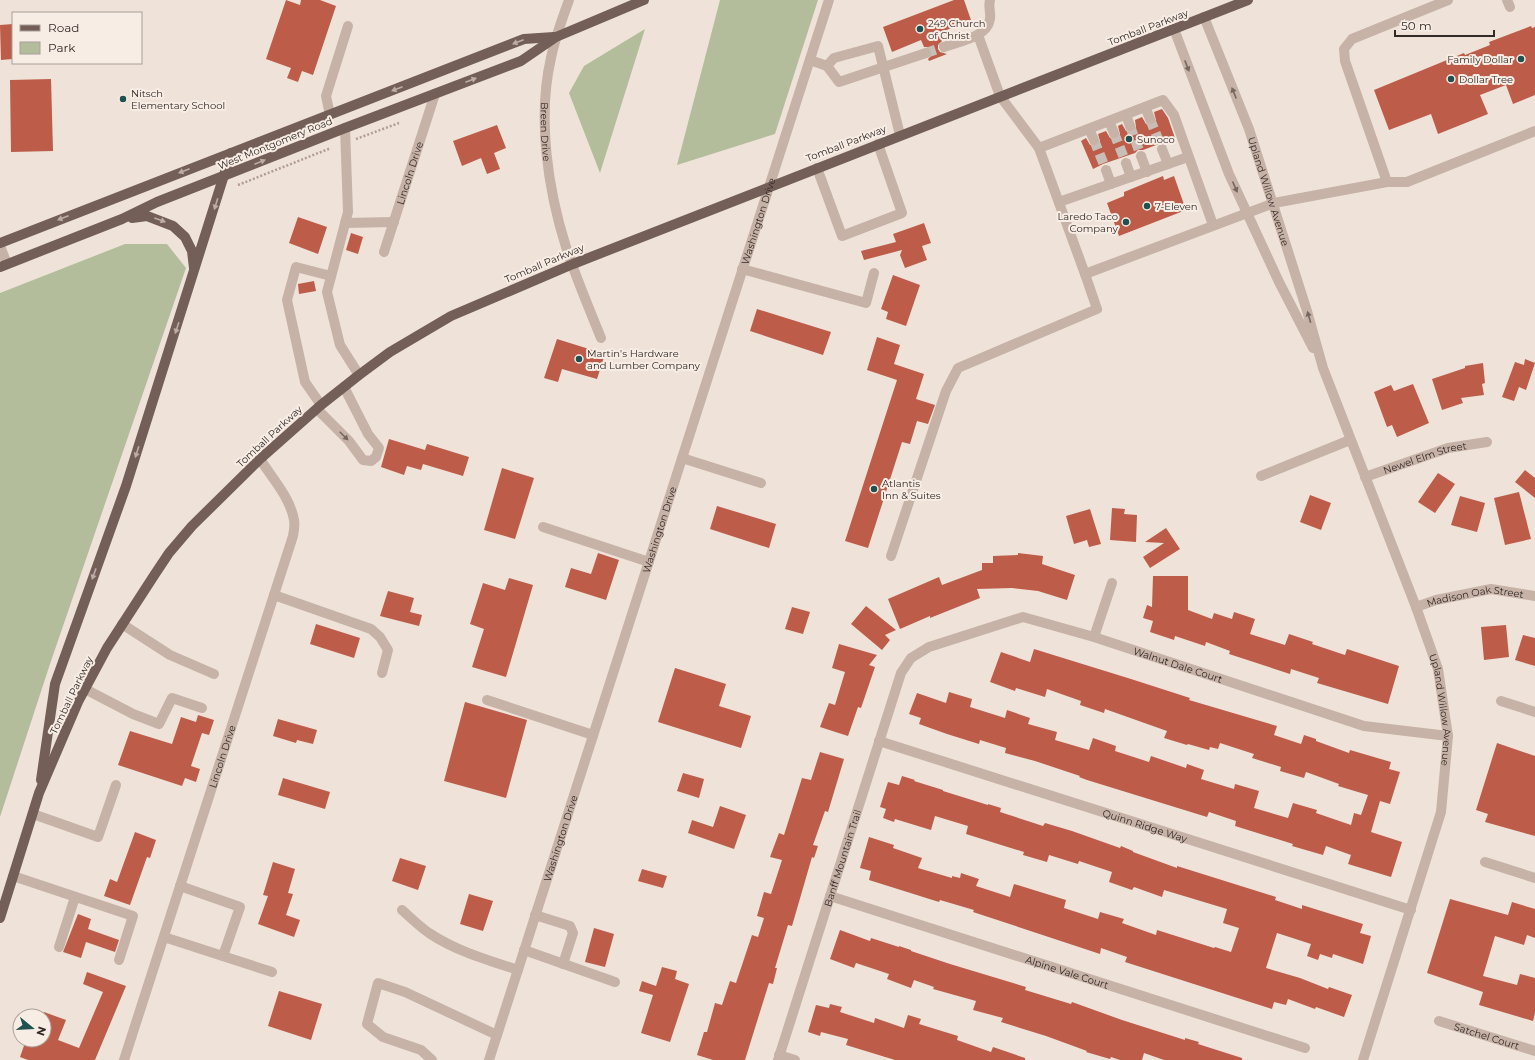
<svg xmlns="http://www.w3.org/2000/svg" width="1535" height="1060" font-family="Montserrat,sans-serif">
  <rect width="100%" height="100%" fill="#efe3d9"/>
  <g fill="#b4bd9b">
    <polygon points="720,0 818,0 775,134 677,165"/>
    <polygon points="645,29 600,173 569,93 584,66"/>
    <polygon points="125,244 167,244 186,268 50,664 0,817 0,293"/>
  </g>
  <g fill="#bd5c49">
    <polygon points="286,0 300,5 301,0 320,0 336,6 313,75 302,71 298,82 287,78 291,68 266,59"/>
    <polygon points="954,0 964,0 971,20 939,33 942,41 938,45 938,49 940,52 947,54 929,61 928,59 932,55 932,51 928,47 924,47 921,40 892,52 883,27"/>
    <polygon points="13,24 13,59 1,60 0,25"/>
    <polygon points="1531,26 1532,28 1535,27 1535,95 1513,104 1506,85 1480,95 1488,114 1438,134 1431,114 1389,130 1374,90 1464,53 1465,55 1490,45 1489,42"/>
    <polygon points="51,79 53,151 11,152 10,80"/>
    <polygon points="1162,109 1168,118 1175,138 1143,150 1138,150 1135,153 1103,164 1093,169 1081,141 1086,138 1090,145 1096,146 1100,141 1098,134 1106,131 1110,138 1116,139 1120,134 1118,126 1122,124 1126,131 1133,132 1136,127 1135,120 1142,117 1146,124 1152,125 1156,120 1154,112"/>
    <polygon points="497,125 506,148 494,153 500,169 487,174 481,158 462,166 453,141"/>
    <polygon points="1163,176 1164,180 1174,176 1186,210 1119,236 1107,203 1124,196 1124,192"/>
    <polygon points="298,217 327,227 318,254 289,243"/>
    <polygon points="924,223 931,243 922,246 927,260 905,268 900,255 902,250 864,260 861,251 896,242 893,234"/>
    <polygon points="351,233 363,237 358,254 346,250"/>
    <polygon points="893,275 920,285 906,326 886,319 888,312 881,309"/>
    <polygon points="314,281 316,291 299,294 298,284"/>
    <polygon points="757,309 831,332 823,355 750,331"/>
    <polygon points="877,337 900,345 894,364 924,374 916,399 935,405 928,424 917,421 910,444 902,442 868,548 845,541 897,380 867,370"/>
    <polygon points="557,339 605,354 597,379 562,369 558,382 544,378"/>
    <polygon points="1525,359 1535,363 1526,390 1519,387 1514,401 1502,397 1515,362 1524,365"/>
    <polygon points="1483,363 1485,383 1482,384 1484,395 1461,398 1463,403 1442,410 1432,379 1465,368 1465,366"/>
    <polygon points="1413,384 1429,423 1397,437 1392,425 1387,427 1374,392 1391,385 1394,391"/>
    <polygon points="389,439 425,450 427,444 469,457 463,476 423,464 421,470 407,466 404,475 381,467"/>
    <polygon points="502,468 534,478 515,539 484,530"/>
    <polygon points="1525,470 1535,478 1535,498 1515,482"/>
    <polygon points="1438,473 1455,484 1435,513 1418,502"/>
    <polygon points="1519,492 1531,539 1505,545 1494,498"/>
    <polygon points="1310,495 1331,503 1321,530 1300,522"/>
    <polygon points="1460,496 1485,503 1477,532 1451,525"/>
    <polygon points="717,506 776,524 769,548 710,529"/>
    <polygon points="1112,508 1125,509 1124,514 1137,515 1136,542 1110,540"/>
    <polygon points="1090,509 1101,544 1089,547 1087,540 1074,544 1066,516"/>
    <polygon points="1166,528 1180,549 1150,568 1143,557 1164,543 1145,542"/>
    <polygon points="598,553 619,560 606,600 565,587 571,568 591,574"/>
    <polygon points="1018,553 1043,556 1042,564 1075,575 1067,600 1038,591 1012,588 977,589 980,598 930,618 930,616 900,629 888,599 939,577 942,585 982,570 982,563 993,563 993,556 1018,555"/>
    <polygon points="1153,576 1188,576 1188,610 1212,619 1214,613 1232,619 1234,612 1255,619 1250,634 1285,645 1289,634 1313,642 1312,644 1345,655 1347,649 1399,666 1388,704 1317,683 1319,678 1291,669 1290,674 1229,654 1230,651 1206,642 1205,646 1175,636 1174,640 1150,632 1153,621 1143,618 1147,605 1152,607"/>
    <polygon points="509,578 533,585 506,677 472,667 484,629 470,624 483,583 505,590"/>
    <polygon points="388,591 414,598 410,612 422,615 419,626 380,616"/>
    <polygon points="866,606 896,630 885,635 890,640 882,650 851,624"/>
    <polygon points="792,607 810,612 803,634 785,629"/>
    <polygon points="316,624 360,638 354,658 310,644"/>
    <polygon points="1506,625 1509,657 1484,660 1481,627"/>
    <polygon points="1523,635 1535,638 1535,666 1515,660"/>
    <polygon points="839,644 877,655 869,665 875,667 861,708 858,707 848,736 820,727 829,703 835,705 845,672 832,668"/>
    <polygon points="1034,649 1131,679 1190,698 1189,700 1277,726 1274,735 1301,744 1304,735 1316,739 1316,741 1349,753 1350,750 1391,762 1389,769 1400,772 1390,804 1380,801 1371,832 1402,842 1391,877 1348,864 1351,855 1326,846 1323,855 1292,846 1293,844 1235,826 1236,821 1209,812 1207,817 1087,780 1079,777 1080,776 1035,761 1005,753 1006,748 980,740 979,744 947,734 919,724 921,718 909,714 917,693 946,703 949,692 972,699 970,707 1005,718 1007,710 1030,718 1028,724 1057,732 1055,740 1089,750 1093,738 1116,746 1115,751 1149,762 1151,756 1186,768 1187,764 1204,770 1201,779 1234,789 1235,784 1259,791 1254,808 1288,818 1293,803 1317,810 1316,813 1351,825 1354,813 1361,815 1368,795 1338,786 1339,784 1306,772 1304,778 1280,771 1281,767 1252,758 1254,754 1220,743 1218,749 1210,747 1209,750 1188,744 1187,745 1164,738 1167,731 1105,709 1104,713 1080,705 1081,701 1047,689 1045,697 1016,688 1015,691 990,682 1001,652 1030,662"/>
    <polygon points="675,668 726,684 719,706 751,716 741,748 658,722"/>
    <polygon points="465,702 527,720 506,798 444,781"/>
    <polygon points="198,715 214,720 209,735 202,733 191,766 200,769 196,782 185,778 182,786 118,765 130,731 172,744 181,717 196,722"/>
    <polygon points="278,719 317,730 313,744 297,740 296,743 273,736"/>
    <polygon points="1497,743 1535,756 1535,836 1485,822 1488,814 1476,810"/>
    <polygon points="820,752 844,759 828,812 825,811 813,845 818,846 814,858 812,857 792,926 788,925 775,968 777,968 773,984 769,983 745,1060 713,1060 697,1055 704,1032 707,1032 715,1003 722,1005 730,981 736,983 752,935 758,937 764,918 757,916 764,892 771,894 782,860 770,857 779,833 784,835 802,778 811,780"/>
    <polygon points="683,773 704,779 699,798 677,791"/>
    <polygon points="902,776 915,780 914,781 943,790 943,791 988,805 988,804 1001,808 1000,812 1043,826 1045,823 1072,831 1120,848 1121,846 1133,851 1133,852 1177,868 1177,866 1276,897 1275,900 1302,909 1302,905 1363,924 1360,933 1371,936 1363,964 1333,954 1332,958 1320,954 1318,960 1307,956 1311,944 1277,933 1266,968 1300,978 1328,989 1329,987 1352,995 1344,1017 1316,1007 1315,1009 1288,999 1286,1005 1274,1002 1272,1009 1125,962 1127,957 1101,948 1100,954 1088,950 973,912 974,910 940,900 939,902 869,880 871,871 860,868 869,837 894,845 893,848 922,858 918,868 952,878 952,876 960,878 961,873 979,879 976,886 1010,897 1014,884 1066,900 1064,908 1098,919 1100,912 1124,919 1122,923 1156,935 1157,930 1214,948 1215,947 1231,952 1239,928 1223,923 1227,909 1164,890 1162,897 1134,887 1132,890 1109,882 1112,872 1079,861 1078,864 1049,855 1047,862 1023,855 1024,852 966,834 968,826 935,816 931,830 895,819 894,822 883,818 886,809 880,807 888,782 899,785"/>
    <polygon points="283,778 330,792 325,809 278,795"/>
    <polygon points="720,806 746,815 734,849 688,833 692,820 713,827"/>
    <polygon points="135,832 156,840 150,858 147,857 130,905 104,896 110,879 117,882"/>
    <polygon points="400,858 426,866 418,890 392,881"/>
    <polygon points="273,862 295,869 288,893 293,894 286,915 300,920 294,937 258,924 268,896 263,895"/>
    <polygon points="642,869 667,876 663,888 638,881"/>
    <polygon points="469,894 493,901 483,931 460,924"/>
    <polygon points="1450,899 1508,915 1512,902 1535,909 1535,938 1527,935 1524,945 1495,936 1483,976 1517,985 1520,974 1535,978 1535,1013 1533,1021 1479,1005 1483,992 1427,973"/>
    <polygon points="78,914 91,919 88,929 119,940 115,952 86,942 81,958 63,952"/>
    <polygon points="594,928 614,934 605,967 585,962"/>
    <polygon points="840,930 870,941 871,938 899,947 899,946 911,950 911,951 950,964 1026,987 1025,990 1071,1004 1072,1002 1122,1020 1185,1040 1185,1038 1199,1042 1198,1044 1242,1058 1242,1060 1164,1060 1144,1053 1142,1060 1120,1060 1111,1057 1110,1059 1086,1052 1087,1051 1046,1036 1001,1022 1003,1018 973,1010 976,1001 933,989 934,987 914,980 911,988 887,979 889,974 856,963 854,968 830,959"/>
    <polygon points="662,967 677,971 675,979 689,984 670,1042 641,1033 653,995 639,991 642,981 656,986"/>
    <polygon points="87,972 126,986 95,1060 28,1060 20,1057 26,1040 44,1040 44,1012 66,1020 58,1040 79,1048 103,992 83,984"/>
    <polygon points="279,991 322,1004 311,1040 268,1026"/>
    <polygon points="830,1004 842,1007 840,1012 874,1023 875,1018 904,1028 908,1015 921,1019 919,1024 958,1036 957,1040 991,1052 993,1047 1025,1058 1025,1060 895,1060 846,1045 848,1039 821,1032 820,1036 808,1032 816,1005 829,1008"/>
  </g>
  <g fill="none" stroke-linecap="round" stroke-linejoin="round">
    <g stroke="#c9beb5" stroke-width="10" stroke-dasharray="10 5" stroke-linecap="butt">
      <polyline points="926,53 944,47"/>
      <polyline points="1150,119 1162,149"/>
      <polyline points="1130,126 1141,156"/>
      <polyline points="1114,133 1126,163"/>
      <polyline points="1094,140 1106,170"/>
    </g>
    <g stroke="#b19c91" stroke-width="2.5" stroke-dasharray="2 2" stroke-linecap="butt">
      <polyline points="356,139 399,123"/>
      <polyline points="238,185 331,148"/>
    </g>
    <g stroke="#c6b2a6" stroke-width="10">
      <path id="s1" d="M569,0c-7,19 -14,38 -18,58 -14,60 -3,132 15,189 10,31 23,61 35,91"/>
      <polyline points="1507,0 1510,7"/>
      <path id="s2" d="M1204,17l45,112 58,182 16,57 93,239 22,62 10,67 -7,76 -78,248"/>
      <polyline points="1174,29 1229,174 1279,282 1313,348"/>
      <polyline points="978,35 1000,96 1039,148 1085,274 1274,203 1387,182 1407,182 1535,131"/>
      <path d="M944,47c15,-6 43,-9 46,-28 1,-7 -2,-12 0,-19"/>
      <polyline points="810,60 827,66 834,58 878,46 900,135"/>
      <polyline points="827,66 839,82 926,53"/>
      <polyline points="1145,107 1150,119"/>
      <polyline points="330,115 326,96 348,26"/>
      <polyline points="1126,115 1130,126"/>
      <polyline points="1109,121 1114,133"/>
      <polyline points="345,128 348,212 327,292 340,345 359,375"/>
      <polyline points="1089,129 1094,140"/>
      <polyline points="1039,148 1163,100 1174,115 1213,225"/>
      <polyline points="1162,149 1168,164"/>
      <polyline points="1141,156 1147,172"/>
      <polyline points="1126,163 1131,177"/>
      <polyline points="817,168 842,236 902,213 878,144"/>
      <polyline points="1106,170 1111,184"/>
      <polyline points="1387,182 1345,61 1344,49 1352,39 1448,0"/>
      <polyline points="1059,202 1188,157"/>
      <polyline points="345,223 394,222"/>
      <polyline points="0,246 7,264"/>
      <path id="s3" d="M384,252l51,-158"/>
      <polyline points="742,269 866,303 874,273"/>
      <polyline points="321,405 305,382 287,300 296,267 331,276"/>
      <polyline points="317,409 349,441 363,460 371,461 376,457 379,448 368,434 344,387"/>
      <polyline points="682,458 761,483"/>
      <polyline points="1261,476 1350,440"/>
      <path id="s4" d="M1365,477l83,-29 39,-6"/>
      <polyline points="543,527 649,562"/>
      <polyline points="891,556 946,391 958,368 1097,309 1085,274"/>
      <polyline points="274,595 371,629 380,637 388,650 382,673"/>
      <path id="s5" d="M1416,607l20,-7 55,-11 44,7"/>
      <polyline points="122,624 170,655 214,674"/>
      <polyline points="1094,637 1112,583"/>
      <polyline points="85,689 133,714 159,724 172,698 202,708"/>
      <polyline points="487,700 593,735"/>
      <polyline points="1501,701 1535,712"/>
      <path id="s6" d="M879,741l532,169"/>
      <polyline points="33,814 98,837 116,785"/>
      <polyline points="1485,862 1535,878"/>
      <polyline points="13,876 133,916 119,960"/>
      <polyline points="180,886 240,907 223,956"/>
      <path id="s7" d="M830,896l475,152"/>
      <path d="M402,910c9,8 17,16 27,23 27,18 58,27 89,37"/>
      <polyline points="535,915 570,926 573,933 563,964"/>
      <polyline points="164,937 272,972"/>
      <polyline points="59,947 75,897"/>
      <polyline points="524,950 615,982"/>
      <path id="s8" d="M1439,1021l96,30"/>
      <polyline points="779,1055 795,1060"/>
      <path id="s9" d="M124,1060l169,-524c1,-5 2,-11 1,-16 -4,-23 -22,-42 -34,-61"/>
      <polyline points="432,1060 421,1050 383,1037 367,1024 378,983 405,992 497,1035"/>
      <path id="s10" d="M489,1060l340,-1060"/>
      <path id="s11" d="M778,1060l123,-387 10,-15 18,-11 94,-30 71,20 270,89 84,10"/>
    </g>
    <g stroke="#745f58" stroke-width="10">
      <polyline points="132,218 147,216 173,226 185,237 192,251 194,268"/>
      <polyline points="0,243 524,39 554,37"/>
      <polyline points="0,267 122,219 157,202 345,128 521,61 556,37 644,0"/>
      <polyline points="41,780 55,684 126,486 231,153"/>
      <polyline points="0,918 39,793 78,702 107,648 155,574 169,553 192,526 260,459 321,405 359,375 390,352 451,316 573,264 1248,0"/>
    </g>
  </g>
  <defs><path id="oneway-solid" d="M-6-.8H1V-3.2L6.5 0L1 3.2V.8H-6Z"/></defs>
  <g fill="#bcada6">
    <use href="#oneway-solid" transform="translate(518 42) rotate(159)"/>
    <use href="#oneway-solid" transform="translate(471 80) rotate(-21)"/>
    <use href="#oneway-solid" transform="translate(397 89) rotate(159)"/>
    <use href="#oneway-solid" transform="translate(260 162) rotate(-22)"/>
    <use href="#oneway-solid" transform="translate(184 171) rotate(159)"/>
    <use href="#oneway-solid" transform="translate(216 204) rotate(107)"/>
    <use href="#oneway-solid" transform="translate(63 218) rotate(159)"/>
    <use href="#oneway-solid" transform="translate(160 220) rotate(20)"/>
    <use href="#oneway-solid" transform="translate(177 328) rotate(108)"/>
    <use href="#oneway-solid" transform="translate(137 452) rotate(108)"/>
    <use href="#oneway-solid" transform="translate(94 574) rotate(110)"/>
  </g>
  <g fill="#756760">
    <use href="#oneway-solid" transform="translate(1187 66) rotate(69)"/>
    <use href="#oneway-solid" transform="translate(1234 93) rotate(-112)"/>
    <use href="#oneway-solid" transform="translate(1235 187) rotate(66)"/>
    <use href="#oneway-solid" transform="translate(1309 317) rotate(-106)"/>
    <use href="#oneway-solid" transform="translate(344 436) rotate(45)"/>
  </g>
  <g fill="#1f5150" stroke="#f7ede5" stroke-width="1.5">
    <circle cx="920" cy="29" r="4"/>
    <circle cx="1521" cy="59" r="4"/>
    <circle cx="1451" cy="79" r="4"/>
    <circle cx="123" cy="99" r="4"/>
    <circle cx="1129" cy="139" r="4"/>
    <circle cx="1147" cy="206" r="4"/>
    <circle cx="1126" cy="222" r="4"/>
    <circle cx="579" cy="359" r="4"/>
    <circle cx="874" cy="489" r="4"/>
  </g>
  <g text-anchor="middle" stroke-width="4" stroke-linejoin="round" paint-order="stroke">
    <g font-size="10" fill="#332926" stroke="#f7ede5" text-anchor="start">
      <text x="928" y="27">249 Church<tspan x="928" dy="12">of Christ</tspan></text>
      <text x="1513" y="63" text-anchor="end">Family Dollar</text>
      <text x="1459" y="83">Dollar Tree</text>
      <text x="131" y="97">Nitsch<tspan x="131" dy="12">Elementary School</tspan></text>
      <text x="1137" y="143">Sunoco</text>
      <text x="1155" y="210">7-Eleven</text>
      <text x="1118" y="220" text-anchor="end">Laredo Taco<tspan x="1118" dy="12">Company</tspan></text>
      <text x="587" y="357">Martin's Hardware<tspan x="587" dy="12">and Lumber Company</tspan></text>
      <text x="882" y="487">Atlantis<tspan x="882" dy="12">Inn &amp; Suites</tspan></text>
    </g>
    <g font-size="10" fill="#332926" stroke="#f7ede5">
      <text transform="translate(1148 27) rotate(-21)" y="4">Tomball Parkway</text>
      <text dy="4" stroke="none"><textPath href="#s1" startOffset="135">Breen Drive</textPath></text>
      <text transform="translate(275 143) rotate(-22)" y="4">West Montgomery Road</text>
      <text transform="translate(846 143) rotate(-21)" y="4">Tomball Parkway</text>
      <text dy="4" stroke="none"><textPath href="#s3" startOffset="83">Lincoln Drive</textPath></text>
      <text dy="4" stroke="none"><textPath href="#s2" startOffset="186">Upland Willow Avenue</textPath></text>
      <text dy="4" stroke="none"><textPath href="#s10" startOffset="881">Washington Drive</textPath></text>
      <text transform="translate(544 263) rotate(-23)" y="4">Tomball Parkway</text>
      <text transform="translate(269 436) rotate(-43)" y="4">Tomball Parkway</text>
      <text dy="4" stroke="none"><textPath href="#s4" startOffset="63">Newel Elm Street</textPath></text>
      <text dy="4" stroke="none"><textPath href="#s10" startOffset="557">Washington Drive</textPath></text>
      <text dy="4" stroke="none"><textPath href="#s5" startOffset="61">Madison Oak Street</textPath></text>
      <text dy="4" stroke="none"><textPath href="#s11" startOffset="706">Walnut Dale Court</textPath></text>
      <text transform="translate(71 695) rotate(-64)" y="4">Tomball Parkway</text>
      <text dy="4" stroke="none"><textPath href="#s2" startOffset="734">Upland Willow Avenue</textPath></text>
      <text dy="4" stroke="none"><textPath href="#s9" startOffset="319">Lincoln Drive</textPath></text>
      <text dy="4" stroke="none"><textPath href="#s6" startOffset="279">Quinn Ridge Way</textPath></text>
      <text dy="4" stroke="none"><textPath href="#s10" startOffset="233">Washington Drive</textPath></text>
      <text dy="4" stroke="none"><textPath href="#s11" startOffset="212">Banff Mountain Trail</textPath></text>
      <text dy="4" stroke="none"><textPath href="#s7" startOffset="249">Alpine Vale Court</textPath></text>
      <text dy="4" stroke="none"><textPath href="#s8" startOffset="50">Satchel Court</textPath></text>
    </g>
  </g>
  <rect x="12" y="12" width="130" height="52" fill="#f7ede5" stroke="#a99f99"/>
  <rect x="20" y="25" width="20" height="6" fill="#745f58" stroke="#a99f99"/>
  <text x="48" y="32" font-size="12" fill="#332926">Road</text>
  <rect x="20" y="42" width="20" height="12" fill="#b4bd9b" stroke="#a99f99"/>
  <text x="48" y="52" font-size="12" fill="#332926">Park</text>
  <g transform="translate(32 1028) rotate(108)"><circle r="19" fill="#f7ede5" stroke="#a99f99"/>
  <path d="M0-3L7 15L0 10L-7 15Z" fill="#1f5150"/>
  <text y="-6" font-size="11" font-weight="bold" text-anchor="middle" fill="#332926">N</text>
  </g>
  <path d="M1395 30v6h99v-6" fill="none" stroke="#332926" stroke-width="2"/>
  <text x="1401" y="30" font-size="12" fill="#332926" stroke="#f7ede5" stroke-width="3" paint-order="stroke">50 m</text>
</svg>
